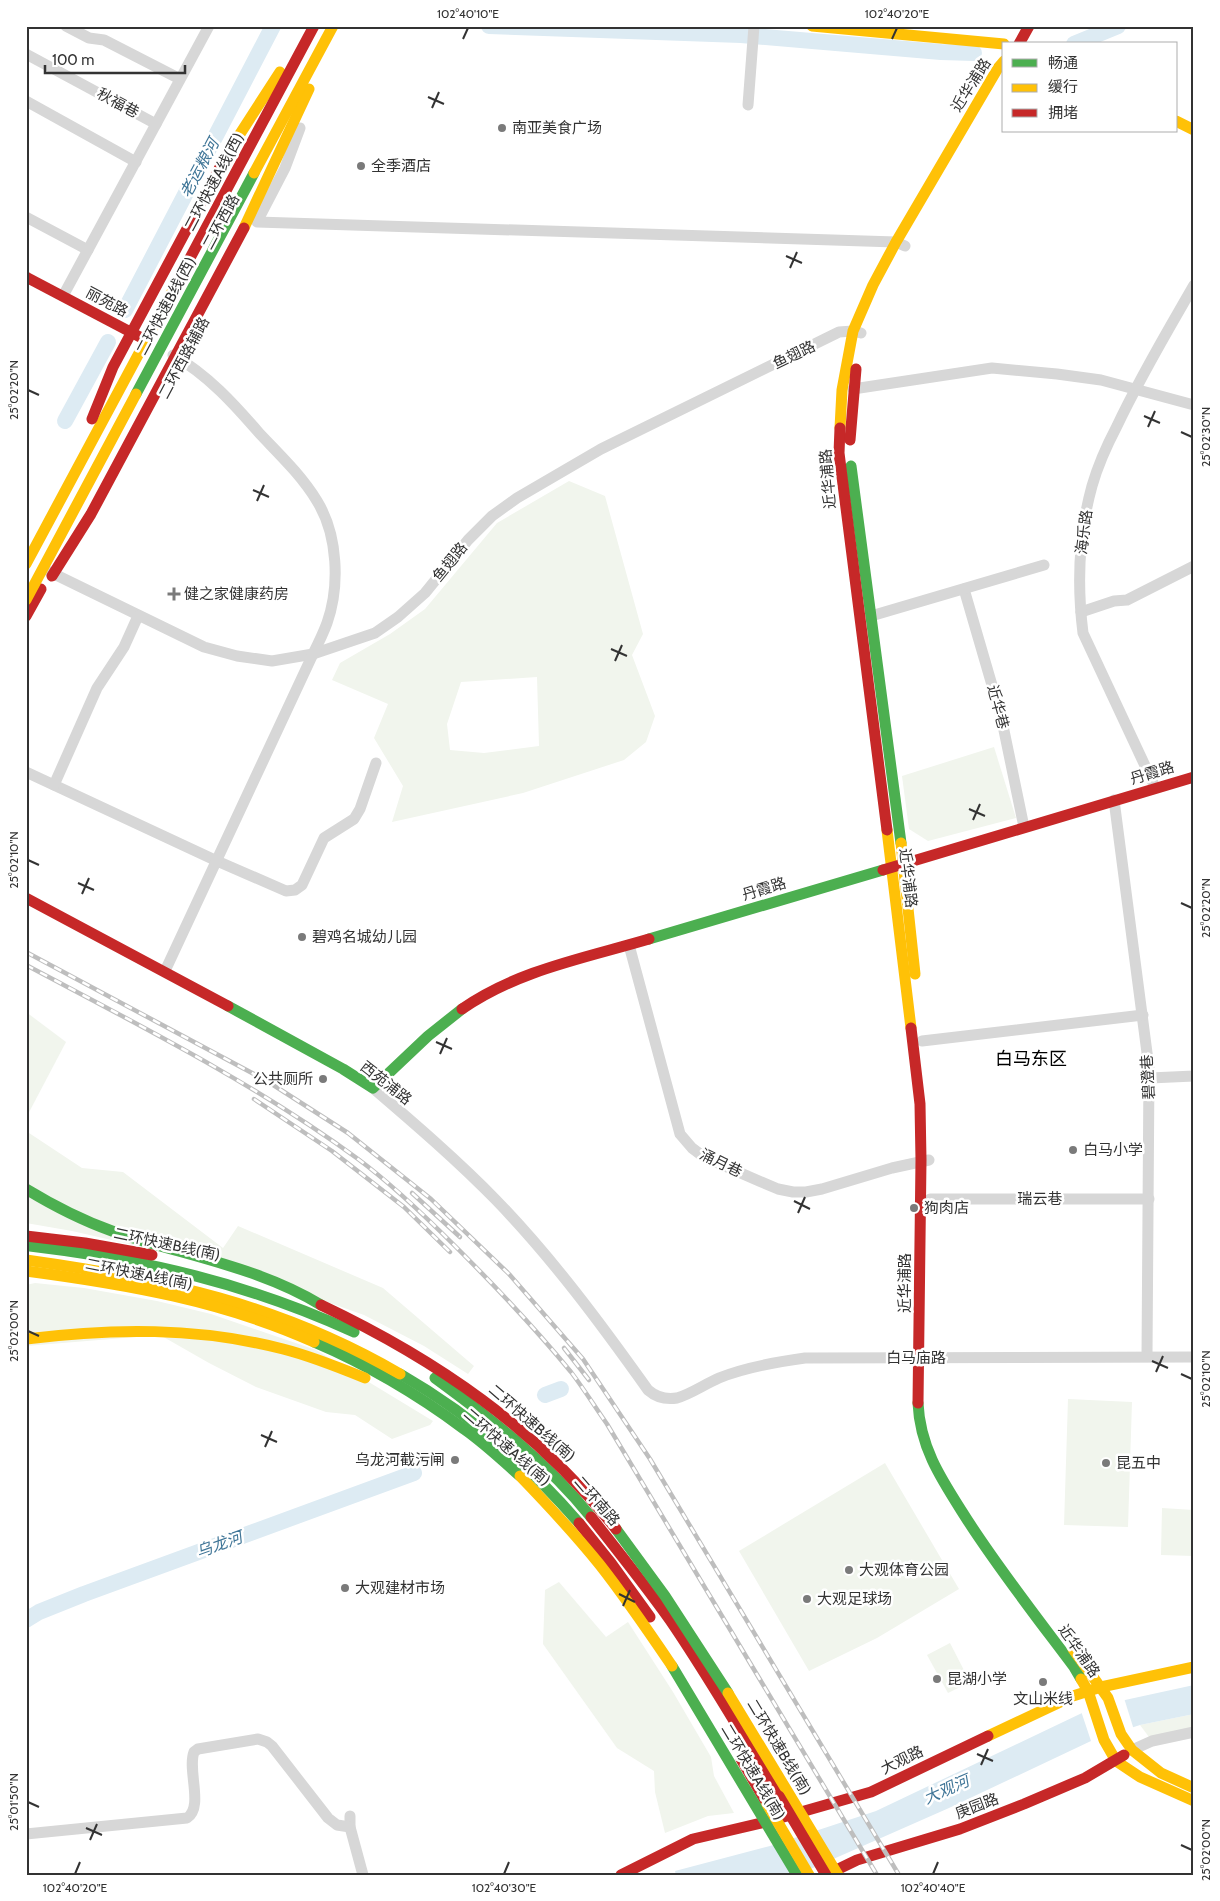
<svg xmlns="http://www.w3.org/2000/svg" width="1220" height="1901" font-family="Cabin,'Noto Sans SC',sans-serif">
  <rect width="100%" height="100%" fill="#fff"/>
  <g fill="#f1f5ed" fill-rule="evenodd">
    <path d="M569,481l36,15 38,138 -11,21 23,61 -9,26 -22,18 -101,33 -131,29 11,-36 -29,-48 14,-34 -56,-24 8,-17 50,-29 35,-25 72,-86zM537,677l2,69 -55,7 -34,-3 -3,-26 14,-42z"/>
    <polygon points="994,747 1016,818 928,841 909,829 902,776"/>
    <polygon points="26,1012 66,1042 26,1118"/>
    <polygon points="26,1131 82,1168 123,1172 223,1248 238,1226 383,1288 474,1366 468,1374 424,1346 364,1315 226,1266 72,1231 26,1223"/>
    <polygon points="35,1283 84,1288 157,1301 211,1314 316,1350 433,1421 430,1425 392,1439 355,1415 326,1412 256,1387 209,1363 160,1335 26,1346 26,1285"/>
    <polygon points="1068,1399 1132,1402 1128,1527 1064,1525"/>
    <polygon points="885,1463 959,1589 877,1638 809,1671 739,1551"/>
    <polygon points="1162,1508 1194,1510 1194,1556 1161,1555"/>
    <polygon points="559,1582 606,1637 628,1622 673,1692 711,1757 714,1776 734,1813 708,1816 665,1833 655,1792 654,1771 617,1748 543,1644 545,1590"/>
    <polygon points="950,1643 970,1682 948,1693 927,1655"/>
    <polygon points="1194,1714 1194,1737 1152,1741 1140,1725"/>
  </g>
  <polygon fill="#ddebf3" points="1194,1685 1194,1714 1140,1725 1091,1741 949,1808 797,1875 676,1875 675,1871 770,1846 876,1811 1082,1713 1125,1700"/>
  <polygon fill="#fff" points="1124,1698 1134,1730 1092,1744 1081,1711"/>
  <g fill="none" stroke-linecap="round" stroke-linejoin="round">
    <g stroke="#ddebf3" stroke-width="16">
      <polyline points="489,26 741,35 941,52 974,53"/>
      <polyline points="1074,44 1118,26"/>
      <polyline points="125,310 273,26"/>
      <polyline points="65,421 108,342"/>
      <polyline points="545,1395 561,1389"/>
      <polyline points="26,1620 39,1612 84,1594 414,1473"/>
    </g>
    <g stroke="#d7d7d7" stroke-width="11">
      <polyline points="66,26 89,38 104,40 180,79"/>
      <polyline points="26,54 156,124"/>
      <polyline points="26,101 136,162"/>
      <polyline points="748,105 754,26"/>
      <polyline points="26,217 88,250"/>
      <polyline points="258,220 285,168 300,128"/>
      <polyline points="257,222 896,242 905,246"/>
      <polyline points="63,296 209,26"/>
      <polyline points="853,389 992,368 1057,374 1101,380 1194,405"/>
      <polyline points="50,572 204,647 237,656 272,661 313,654 375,633 398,617 425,593 468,540 492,516 517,498 601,449 839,332 853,331 861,333"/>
      <polyline points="964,589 1001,716 1024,827"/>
      <polyline points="1081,612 1114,601 1127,600 1194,566"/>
      <polyline points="871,616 1044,565"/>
      <polyline points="26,772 217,861 286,891 295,890 302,885 324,838 354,819 360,809 376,763"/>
      <polyline points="54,785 97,688 124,647 138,616"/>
      <path d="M1155,787l-72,-154c-6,-48 -4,-100 9,-147 6,-21 15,-41 25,-60 23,-49 50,-94 77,-141"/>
      <polyline points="1114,800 1149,1068 1147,1356"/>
      <polyline points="629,945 680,1134 692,1148 704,1157 759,1181 778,1189 793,1192 806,1192 822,1189 892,1168 929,1160"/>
      <path d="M165,971l148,-317c5,-10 10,-20 14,-31 13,-37 11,-88 -10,-122 -15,-25 -37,-46 -57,-67 -26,-30 -52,-59 -87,-79"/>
      <polyline points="922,1041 1143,1015"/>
      <polyline points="1150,1078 1194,1076"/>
      <path d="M373,1088c42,36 85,73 123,112 57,59 105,124 152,190 8,7 17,10 29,8 14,-4 28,-14 42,-20 27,-11 57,-16 86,-20l389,-1"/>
      <polyline points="930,1199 1149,1199"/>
      <polyline points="1132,1750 1152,1741 1194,1732"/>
      <polyline points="350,1816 350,1827 363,1875"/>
      <path d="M26,1834l161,-16c17,-11 0,-48 7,-66l4,-3 60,-10 9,3 5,4 56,72 9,7 13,2"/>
    </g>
    <g stroke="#4caf50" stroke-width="11">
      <polyline points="851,466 901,843"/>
      <polyline points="649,939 883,870"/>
      <polyline points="228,1006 343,1069 373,1088 428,1036 462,1009"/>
      <path d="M26,1189c28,17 55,31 86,42 69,24 145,35 209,74"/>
      <path d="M30,1246c117,14 216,37 324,86"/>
      <path d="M314,1342c54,23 103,52 150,87 20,14 38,31 56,47"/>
      <path d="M400,1374c68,39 128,90 179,149"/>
      <path d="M435,1378c56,41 112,84 156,139"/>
      <path d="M918,1403c2,47 26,80 50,118 33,51 70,98 106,146l7,12"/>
    </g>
    <g stroke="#ffc107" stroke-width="11">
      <polyline points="812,26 1004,44"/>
      <polyline points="1176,121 1194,130"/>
      <polyline points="227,154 280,72"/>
      <polyline points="244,228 309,89"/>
      <polyline points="840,428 842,390 853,331 873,285 896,242 998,68 1004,61"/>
      <polyline points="887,830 911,1028"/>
      <polyline points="901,843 915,974"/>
      <path d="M26,1260c136,19 254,44 374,114"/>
      <path d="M26,1271c99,13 197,30 288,71"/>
      <path d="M26,1339c86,-11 172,-12 257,10 28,7 55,18 82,29"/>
      <polyline points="1073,1649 1108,1698 1121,1734 1132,1750 1161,1773 1194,1788"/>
      <polyline points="1081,1679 1088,1691 1104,1740 1116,1761 1140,1777 1194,1801"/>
      <polyline points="988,1736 1073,1696 1101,1687 1194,1667"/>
    </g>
    <g stroke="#c62828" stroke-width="11">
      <polyline points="1019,44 1029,26"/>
      <polyline points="26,277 140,337"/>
      <polyline points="840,428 839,453 887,830"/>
      <polyline points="850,440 856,369"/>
      <polyline points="26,616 41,589"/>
      <polyline points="883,870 1194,777"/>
      <polyline points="26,898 228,1006"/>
      <path d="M462,1009c56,-39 123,-51 187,-70"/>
      <polyline points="911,1028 920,1104 921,1160 918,1403"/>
      <polyline points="26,1236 85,1243 152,1255"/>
      <path d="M591,1517c27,34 54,68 79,103 39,57 74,117 109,176"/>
      <polyline points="579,1523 611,1563 650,1617"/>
      <polyline points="741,1759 767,1804"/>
      <polyline points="621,1875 693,1839 766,1822 871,1792 988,1736"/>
      <polyline points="826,1875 857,1860 960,1829 1024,1804 1085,1778 1124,1755"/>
    </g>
    <g stroke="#bebebe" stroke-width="4.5">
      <g id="rail">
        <polyline points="26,952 267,1081 348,1133 431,1199 509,1274 583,1359 650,1459 899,1875"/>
        <path d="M26,965c113,60 228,118 332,194 35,26 67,57 98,88 40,40 79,81 115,125 13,17 24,35 36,52l270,451"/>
        <polyline points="254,1099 332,1151 404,1207 450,1252"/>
        <polyline points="412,1193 460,1237"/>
        <polyline points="564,1348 589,1380"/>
      </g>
    </g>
    <use href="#rail" stroke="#fff" stroke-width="2.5" stroke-dasharray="8" stroke-linecap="butt"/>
    <g stroke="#4caf50" stroke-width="11">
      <polyline points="136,394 254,173"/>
      <polyline points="616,1529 665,1596 728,1693"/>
      <polyline points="672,1666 797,1875"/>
    </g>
    <g stroke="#ffc107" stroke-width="11">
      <polyline points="254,173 333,26"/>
      <polyline points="26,564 182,273"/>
      <polyline points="26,600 136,394"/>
      <path d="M520,1476c28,29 55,58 80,89 26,33 49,67 72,101"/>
      <polyline points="728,1693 838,1875"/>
      <polyline points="767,1804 809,1875"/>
    </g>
    <g stroke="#c62828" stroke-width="11">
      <polyline points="182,273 314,26"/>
      <polyline points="92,419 113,367 227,154"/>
      <polyline points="52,576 91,514 244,228"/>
      <path d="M321,1305c116,55 215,123 295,224"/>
      <polyline points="779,1796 826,1875"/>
    </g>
  </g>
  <path fill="none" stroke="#333" stroke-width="2" d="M463,39l5,-11M892,39l5,-11M428,97l16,7M432,108l7,-16M786,256l16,7M790,268l7,-16M28,390l11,5M1144,416l16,7M1148,427l7,-16M1181,432l11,5M253,490l16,7M257,501l7,-16M611,649l16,7M615,661l7,-16M969,809l16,7M973,820l7,-16M28,860l11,5M78,883l16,7M82,894l7,-16M1181,903l11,5M436,1042l16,7M440,1054l7,-16M794,1201l16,8M798,1213l7,-16M28,1331l11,5M1152,1361l16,7M1156,1372l7,-16M1181,1374l11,5M261,1435l16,7M265,1447l7,-16M619,1594l16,8M623,1606l7,-16M977,1754l16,7M981,1765l7,-16M28,1802l11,5M86,1828l16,7M90,1840l7,-16M1181,1845l11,5M75,1874l5,-12M504,1874l5,-12M933,1874l5,-12"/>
  <g fill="#7a7a7a" stroke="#fff" stroke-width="2">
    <circle cx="502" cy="128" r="5"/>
    <circle cx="361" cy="166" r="5"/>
    <path d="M171.5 586.5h5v5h5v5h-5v5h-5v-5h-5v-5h5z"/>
    <circle cx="302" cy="937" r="5"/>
    <circle cx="323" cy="1079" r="5"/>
    <circle cx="1073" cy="1150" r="5"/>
    <circle cx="914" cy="1208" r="5"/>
    <circle cx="455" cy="1460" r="5"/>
    <circle cx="1106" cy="1463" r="5"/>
    <circle cx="849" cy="1570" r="5"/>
    <circle cx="345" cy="1588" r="5"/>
    <circle cx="807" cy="1599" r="5"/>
    <circle cx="937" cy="1679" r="5"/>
    <circle cx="1043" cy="1682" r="5"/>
  </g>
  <g text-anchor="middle" stroke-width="5" stroke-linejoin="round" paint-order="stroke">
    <g font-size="15" fill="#333" stroke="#fff">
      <text transform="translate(971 85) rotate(-58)" y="5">近华浦路</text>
      <text transform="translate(118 103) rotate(28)" y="5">秋福巷</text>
      <text transform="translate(214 182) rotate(-62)" y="5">二环快速A线(西)</text>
      <text transform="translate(221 222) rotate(-62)" y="5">二环西路</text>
      <text transform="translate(107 302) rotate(28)" y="5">丽苑路</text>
      <text transform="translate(166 306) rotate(-62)" y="5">二环快速B线(西)</text>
      <text transform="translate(794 355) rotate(-26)" y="5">鱼翅路</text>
      <text transform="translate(184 358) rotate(-62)" y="5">二环西路辅路</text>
      <text transform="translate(828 479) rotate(-95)" y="5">近华浦路</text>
      <text transform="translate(1084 532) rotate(-83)" y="5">海乐路</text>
      <text transform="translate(450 562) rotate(-51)" y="5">鱼翅路</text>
      <text transform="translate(998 707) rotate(75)" y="5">近华巷</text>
      <text transform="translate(1152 773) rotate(-17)" y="5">丹霞路</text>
      <text transform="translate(908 878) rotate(83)" y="5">近华浦路</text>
      <text transform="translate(764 889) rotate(-17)" y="5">丹霞路</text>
      <text transform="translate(1148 1077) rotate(-93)" y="5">碧澄巷</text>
      <text transform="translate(386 1083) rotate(38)" y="5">西苑浦路</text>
      <text transform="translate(721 1163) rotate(26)" y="5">涌月巷</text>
      <text x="1040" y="1204">瑞云巷</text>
      <text transform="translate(167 1244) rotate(12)" y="5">二环快速B线(南)</text>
      <text transform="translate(139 1274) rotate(11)" y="5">二环快速A线(南)</text>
      <text transform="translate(905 1283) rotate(-90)" y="5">近华浦路</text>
      <text x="916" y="1363">白马庙路</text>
      <text transform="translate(532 1423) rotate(41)" y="5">二环快速B线(南)</text>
      <text transform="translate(507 1447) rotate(41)" y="5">二环快速A线(南)</text>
      <text transform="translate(597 1501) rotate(49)" y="5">二环南路</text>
      <text transform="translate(1079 1651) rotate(55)" y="5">近华浦路</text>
      <text transform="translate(779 1747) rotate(59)" y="5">二环快速B线(南)</text>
      <text transform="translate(902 1760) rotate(-26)" y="5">大观路</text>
      <text transform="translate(753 1772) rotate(59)" y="5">二环快速A线(南)</text>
      <text transform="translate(977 1806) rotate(-21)" y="5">庚园路</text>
    </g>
    <g font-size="15" fill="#333" stroke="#fff" text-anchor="start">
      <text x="512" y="133">南亚美食广场</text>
      <text x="371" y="171">全季酒店</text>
      <text x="184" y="599">健之家健康药房</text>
      <text x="312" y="942">碧鸡名城幼儿园</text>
      <text x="313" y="1084" text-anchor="end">公共厕所</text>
      <text x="1083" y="1155">白马小学</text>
      <text x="924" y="1213">狗肉店</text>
      <text x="445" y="1465" text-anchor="end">乌龙河截污闸</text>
      <text x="1116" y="1468">昆五中</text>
      <text x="859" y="1575">大观体育公园</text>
      <text x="355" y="1593">大观建材市场</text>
      <text x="817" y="1604">大观足球场</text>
      <text x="947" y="1684">昆湖小学</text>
      <text x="1043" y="1704" text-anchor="middle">文山米线</text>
    </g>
    <g font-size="16" font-style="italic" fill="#3f7597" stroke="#fff">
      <text transform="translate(199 168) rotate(-62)" y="6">老运粮河</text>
      <text transform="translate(219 1544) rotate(-20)" y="6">乌龙河</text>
      <text transform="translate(946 1789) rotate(-24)" y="6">大观河</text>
    </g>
    <g font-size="18" fill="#000" stroke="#fff">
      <text x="1031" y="1065">白马东区</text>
    </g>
  </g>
  <rect width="1220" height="1901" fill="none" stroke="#ffffff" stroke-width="55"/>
  <rect x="1002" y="42" width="175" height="90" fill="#ffffff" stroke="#adadad"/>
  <rect x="1012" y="59" width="25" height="8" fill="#4caf50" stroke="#adadad"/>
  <text x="1048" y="68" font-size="15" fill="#333333">畅通</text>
  <rect x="1012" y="84" width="25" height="8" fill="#ffc107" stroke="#adadad"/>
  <text x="1048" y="92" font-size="15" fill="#333333">缓行</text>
  <rect x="1012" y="109" width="25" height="8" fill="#c62828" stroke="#adadad"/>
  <text x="1048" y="118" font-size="15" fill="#333333">拥堵</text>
  <path d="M45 65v8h140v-8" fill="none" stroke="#333333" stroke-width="2.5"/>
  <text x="52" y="65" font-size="15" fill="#333333" stroke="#ffffff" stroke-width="4" paint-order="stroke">100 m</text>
  <rect x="28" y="28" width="1164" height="1846" fill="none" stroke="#333" stroke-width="2"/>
  <g font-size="12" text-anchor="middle" fill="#333">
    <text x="468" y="18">102°40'10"E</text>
    <text x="897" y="18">102°40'20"E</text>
    <text transform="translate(14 390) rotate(-90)" y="4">25°02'20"N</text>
    <text transform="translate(1206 437) rotate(-90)" y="4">25°02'30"N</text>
    <text transform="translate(14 860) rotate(-90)" y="4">25°02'10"N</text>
    <text transform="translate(1206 908) rotate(-90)" y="4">25°02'20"N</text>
    <text transform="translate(14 1331) rotate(-90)" y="4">25°02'00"N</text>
    <text transform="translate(1206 1379) rotate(-90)" y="4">25°02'10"N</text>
    <text transform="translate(14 1802) rotate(-90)" y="4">25°01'50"N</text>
    <text transform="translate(1206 1850) rotate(-90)" y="4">25°02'00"N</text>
    <text x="75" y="1892">102°40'20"E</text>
    <text x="504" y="1892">102°40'30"E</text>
    <text x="933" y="1892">102°40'40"E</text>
  </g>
</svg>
